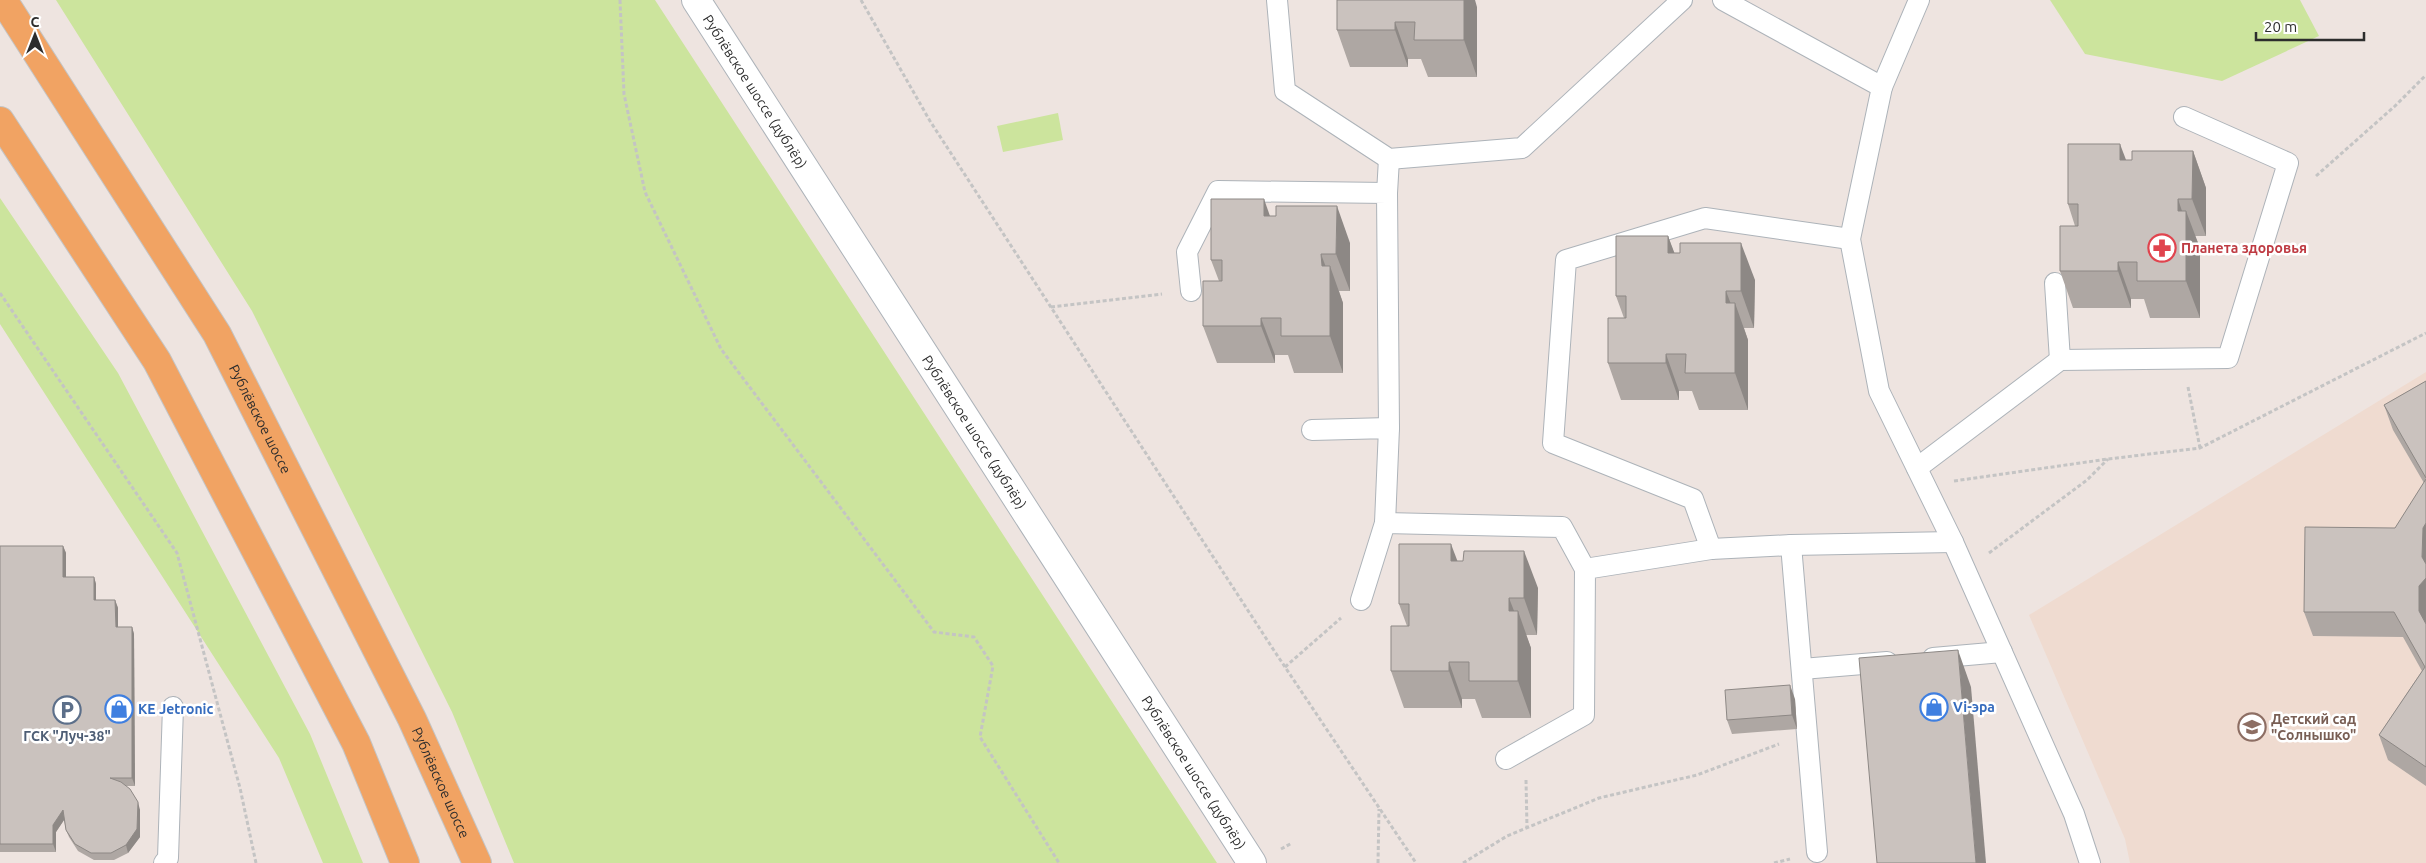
<svg xmlns="http://www.w3.org/2000/svg" width="2426" height="863" font-family="Ubuntu,sans-serif">
  <rect width="100%" height="100%" fill="#eee4e0"/>
  <polygon fill="#efdbd0" points="2426,372 2426,863 2130,863 2125,839 2029,615"/>
  <g fill="#cce49d">
    <polygon points="56,0 655,0 1217,863 514,863 452,712 252,311"/>
    <polygon points="2050,0 2300,0 2319,36 2222,81 2085,54"/>
    <polygon points="1058,113 1063,140 1003,152 997,126"/>
    <polygon points="0,198 118,373 310,734 363,863 323,863 279,758 0,324"/>
  </g>
  <g fill="none" stroke-linecap="round" stroke-linejoin="round">
    <g stroke="#adb3b9" stroke-width="22">
      <g id="lane">
        <polyline points="1277,0 1285,91 1389,159 1522,148 1682,0"/>
        <polyline points="1723,0 1882,87 1850,239 1879,391 1953,542 2074,814 2090,863"/>
        <polyline points="1882,87 1919,0"/>
        <polyline points="1387,193 1389,159"/>
        <polyline points="2055,283 2060,360"/>
        <polyline points="1191,291 1187,252 1218,191 1387,193 1389,428"/>
        <polyline points="1312,430 1389,428 1385,523"/>
        <polyline points="1917,468 2060,360 2228,358 2288,163 2184,117"/>
        <polyline points="1791,545 1817,852"/>
        <polyline points="1711,549 1693,499 1553,443 1566,260 1705,218 1850,239"/>
        <polyline points="1361,600 1385,523 1562,527 1585,569"/>
        <polyline points="1933,658 2002,652"/>
        <polyline points="1802,669 1887,662"/>
        <polyline points="1506,759 1584,715 1585,569 1711,549 1791,545 1953,542"/>
        <polyline points="164,863 168,858 173,707"/>
      </g>
    </g>
    <g stroke="#adb3b9" stroke-width="30">
      <g id="secondary">
        <path id="s1" d="M696,0l556,863"/>
      </g>
    </g>
    <g stroke="#c4c4c4" stroke-width="30">
      <g id="primary">
        <path id="s2" d="M3,0l214,334 195,385 65,144"/>
        <polyline points="0,121 157,361 356,743 405,863"/>
      </g>
    </g>
    <g stroke="#c4c4c4" stroke-width="3" stroke-dasharray="4 2.5" stroke-linecap="butt">
      <polyline points="620,0 624,94 645,192 721,349 934,632 974,637 993,666 980,737 1059,863"/>
      <polyline points="861,0 930,121 1273,649 1416,863"/>
      <polyline points="2316,176 2395,106 2426,75"/>
      <polyline points="0,293 177,553 240,788 256,863"/>
      <polyline points="1051,307 1162,294"/>
      <polyline points="2188,387 2200,448"/>
      <polyline points="1954,481 2108,459 2200,448 2426,333"/>
      <polyline points="1989,553 2087,480 2108,459"/>
      <polyline points="1285,667 1341,618"/>
      <polyline points="1526,780 1527,828"/>
      <polyline points="1281,849 1292,843"/>
      <polyline points="1378,863 1379,809"/>
      <polyline points="1463,863 1507,836 1599,798 1697,775 1779,744"/>
      <polyline points="1774,863 1790,859"/>
    </g>
    <use href="#lane" stroke="#fff" stroke-width="20"/>
    <use href="#secondary" stroke="#fff" stroke-width="28"/>
    <use href="#primary" stroke="#f1a363" stroke-width="28"/>
  </g>
  <g fill="#aea7a3">
    <polygon points="1477,7 1477,77 1428,77 1421,59 1408,59 1408,67 1350,67 1337,30"/>
    <polygon points="2193,151 2206,188 2206,236 2195,236 2200,248 2200,318 2150,318 2144,299 2131,299 2131,308 2073,308 2060,271 2075,226 2068,204 2126,160 2132,160"/>
    <polygon points="1270,216 1350,243 1350,291 1339,291 1343,303 1343,373 1294,373 1288,355 1275,355 1275,363 1217,363 1203,326 1219,281 1211,260"/>
    <polygon points="1668,236 1674,253 1755,280 1754,328 1744,328 1748,340 1748,410 1699,410 1692,391 1679,391 1679,400 1621,400 1608,363 1624,318 1616,296"/>
    <polygon points="2426,381 2426,786 2388,760 2379,735 2422,671 2403,637 2313,636 2304,612 2395,528 2424,483 2393,430 2384,405"/>
    <polygon points="0,546 63,546 66,553 66,577 94,577 96,584 96,600 115,600 118,608 118,627 132,627 134,634 135,786 125,786 140,810 140,837 128,853 114,860 94,860 78,851 69,837 66,830 64,820 56,832 56,852 0,852"/>
    <polygon points="1457,561 1538,588 1537,635 1526,635 1531,648 1531,718 1482,718 1475,699 1462,699 1462,708 1404,708 1391,671 1407,626 1399,604"/>
    <polygon points="1795,699 1797,729 1732,734 1727,720"/>
  </g>
  <g fill="#8d8885">
    <polygon points="1464,0 1475,0 1477,7 1477,77 1464,40"/>
    <polygon points="1395,22 1408,59 1408,67 1395,30"/>
    <polygon points="2120,144 2134,181 2120,160"/>
    <polygon points="2193,151 2206,188 2206,236 2192,199"/>
    <polygon points="1264,199 1277,236 1264,216"/>
    <polygon points="2178,199 2186,223 2186,211 2200,248 2200,318 2186,281 2178,211"/>
    <polygon points="1337,206 1350,243 1350,291 1336,254"/>
    <polygon points="1668,236 1682,273 1668,253"/>
    <polygon points="1741,243 1755,280 1754,328 1741,291"/>
    <polygon points="1321,254 1330,278 1330,266 1343,303 1343,373 1330,336 1322,266"/>
    <polygon points="2118,262 2131,299 2131,308 2118,271"/>
    <polygon points="1726,291 1735,315 1735,303 1748,340 1748,410 1735,373 1726,303"/>
    <polygon points="1261,318 1275,355 1275,363 1261,326"/>
    <polygon points="1666,354 1679,391 1679,400 1666,363"/>
    <polygon points="2426,523 2426,568 2422,557 2423,528"/>
    <polygon points="1451,544 1465,581 1451,561"/>
    <polygon points="63,546 66,553 66,584 63,577"/>
    <polygon points="1524,551 1538,588 1537,635 1524,598"/>
    <polygon points="94,577 96,584 96,608 94,600"/>
    <polygon points="2426,578 2426,630 2419,611 2419,586"/>
    <polygon points="1509,598 1518,621 1518,611 1531,648 1531,718 1518,681 1509,611"/>
    <polygon points="115,600 118,608 118,634 116,627"/>
    <polygon points="132,627 134,634 135,786 132,778"/>
    <polygon points="1958,650 1971,687 1986,863 1976,863"/>
    <polygon points="1449,662 1462,699 1462,708 1449,671"/>
    <polygon points="1790,685 1795,699 1797,729 1792,715"/>
    <polygon points="138,802 140,810 140,837 128,853 126,845"/>
    <polygon points="63,810 66,817 56,832 56,852 53,844 53,825"/>
  </g>
  <g fill="#cac2be" stroke="#8d8885">
    <polygon points="1337,0 1464,0 1464,40 1414,40 1415,22 1395,22 1395,30 1337,30"/>
    <polygon points="2068,144 2120,144 2120,160 2132,160 2132,151 2193,151 2192,199 2178,199 2178,211 2186,211 2186,281 2137,281 2137,262 2118,262 2118,271 2060,271 2060,226 2078,226 2078,204 2068,204"/>
    <polygon points="1211,199 1264,199 1264,216 1276,216 1276,206 1337,206 1336,254 1321,254 1322,266 1330,266 1330,336 1281,336 1281,318 1261,318 1261,326 1203,326 1203,281 1222,281 1222,260 1211,260"/>
    <polygon points="1616,236 1668,236 1668,253 1680,253 1680,243 1741,243 1741,291 1726,291 1726,303 1735,303 1735,373 1685,373 1686,354 1666,354 1666,363 1608,363 1608,318 1626,318 1626,296 1616,296"/>
    <polygon points="2426,381 2426,478 2384,405"/>
    <polygon points="2426,479 2426,523 2423,528 2422,557 2426,564 2426,578 2419,586 2419,611 2426,624 2426,767 2379,735 2425,667 2394,612 2304,612 2305,527 2395,528"/>
    <polygon points="1399,544 1451,544 1451,561 1463,561 1464,551 1524,551 1524,598 1509,598 1509,611 1518,611 1518,681 1469,681 1469,662 1449,662 1449,671 1391,671 1391,626 1409,626 1409,604 1399,604"/>
    <polygon points="0,546 63,546 63,577 94,577 94,600 115,600 116,627 132,627 132,778 110,778 121,782 130,789 138,802 137,829 126,845 111,853 91,853 75,844 66,830 63,810 53,825 53,844 0,844"/>
    <polygon points="1958,650 1976,863 1877,863 1859,658"/>
    <polygon points="1790,685 1792,715 1727,720 1725,690"/>
  </g>
  <defs>
    <g id="pharmacy-ring" transform="scale(1.4375)"><circle r="9.5" fill="#fff" stroke="#e0444e" stroke-width="1.5"/><path d="M-2-6h4v4h4v4h-4v4h-4v-4h-4v-4h4Z" fill="#e0444e"/></g>
    <g id="shop-ring" transform="scale(1.4375)"><circle r="9.5" fill="#fff" stroke="#3f7fe0" stroke-width="1.5"/><path d="M-5-2.5h2.3a2.7 3.5 0 0 1 5.4 0H5L5.5 6h-11ZM-1.5-2.5h3a1.5 2.3 0 0 0-3 0Z" fill="#3f7fe0"/></g>
    <g id="parking-ring" transform="scale(1.4375)"><circle r="9.5" fill="#fff" stroke="#5c6f8a" stroke-width="1.5"/><path d="M-3.5-5.5H1a3.5 3.5 0 0 1 0 7H-1V5.5H-3.5ZM-1-3.4V-.6H.8a1.4 1.4 0 0 0 0-2.8Z" fill="#5c6f8a"/></g>
    <g id="school-ring" transform="scale(1.4375)"><circle r="9.5" fill="#fff" stroke="#8d6e63" stroke-width="1.5"/><path d="M0-5L7-2L0 1L-7-2ZM-4 1L0 2.5L4 1V4Q0 6-4 4Z" fill="#8d6e63"/></g>
  </defs>
  <g fill-rule="evenodd">
    <use href="#pharmacy-ring" x="2162" y="248"/>
    <use href="#shop-ring" x="1934" y="707"/>
    <use href="#shop-ring" x="119" y="709"/>
    <use href="#parking-ring" x="67" y="710"/>
    <use href="#school-ring" x="2252" y="727"/>
  </g>
  <g text-anchor="middle" stroke-width="5" stroke-linejoin="round" paint-order="stroke">
    <g font-size="14" fill="#2d2d2d" stroke="#fff">
      <text dy="5" stroke="none"><textPath href="#s1" startOffset="109">Рублёвское шоссе (дублёр)</textPath></text>
      <text dy="5" stroke="none"><textPath href="#s2" startOffset="492">Рублёвское шоссе</textPath></text>
      <text dy="5" stroke="none"><textPath href="#s1" startOffset="514">Рублёвское шоссе (дублёр)</textPath></text>
      <text dy="5" stroke="none"><textPath href="#s1" startOffset="919">Рублёвское шоссе (дублёр)</textPath></text>
      <text dy="5" stroke="none"><textPath href="#s2" startOffset="898">Рублёвское шоссе</textPath></text>
    </g>
    <g font-size="14" font-weight="bold" fill="#be3a42" stroke="#fff" text-anchor="start">
      <text x="2181" y="253">Планета здоровья</text>
    </g>
    <g font-size="14" font-weight="bold" fill="#366cbe" stroke="#fff" text-anchor="start">
      <text x="1953" y="712">Vi-эра</text>
      <text x="138" y="714">KE Jetronic</text>
    </g>
    <g font-size="14" font-weight="bold" fill="#785e54" stroke="#fff" text-anchor="start">
      <text x="2271" y="724">Детский сад<tspan x="2271" dy="16">"Солнышко"</tspan></text>
    </g>
    <g font-size="14" font-weight="bold" fill="#4e5e75" stroke="#fff">
      <text x="67" y="741">ГСК "Луч-38"</text>
    </g>
  </g>
  <g transform="translate(35 35)" stroke="#ffffff" stroke-width="4" paint-order="stroke">
  <path d="M0-4L9 19L0 12L-9 19Z" fill="#2d2d2d"/>
  <text y="-8" font-size="14" font-weight="bold" text-anchor="middle" fill="#2d2d2d">С</text>
  </g>
  <path d="M2256 32v8h108v-8" fill="none" stroke="#2d2d2d" stroke-width="2.5"/>
  <text x="2264" y="32" font-size="15" fill="#2d2d2d" stroke="#ffffff" stroke-width="4" paint-order="stroke">20 m</text>
</svg>
